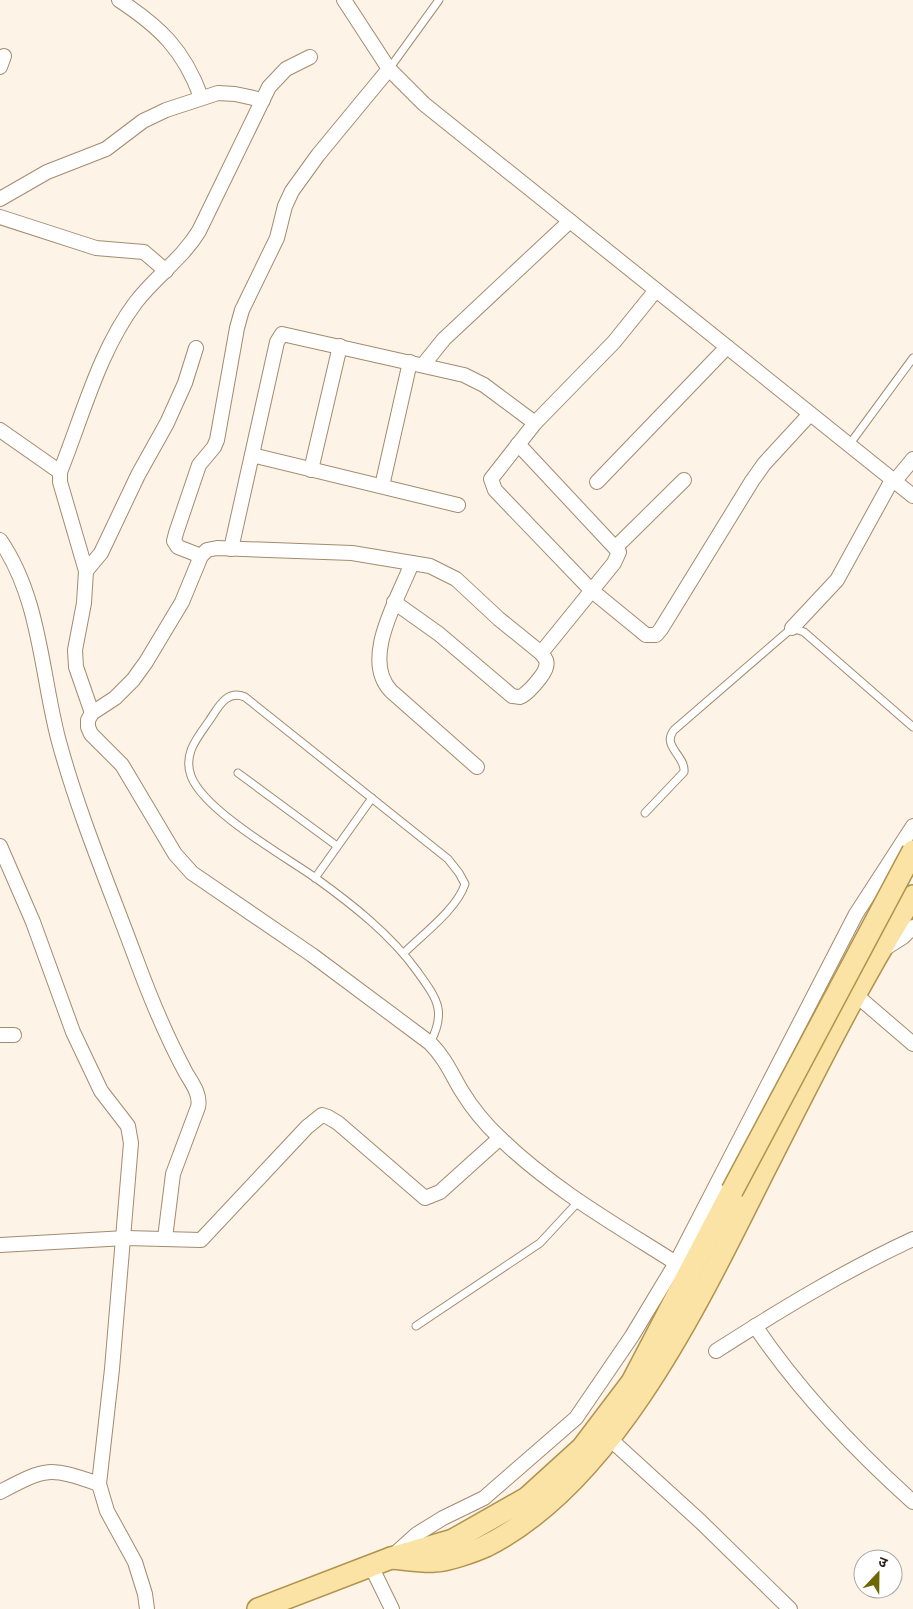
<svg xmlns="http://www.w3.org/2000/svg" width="913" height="1609" font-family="Roboto,'Noto Sans Devanagari',sans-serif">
  <rect width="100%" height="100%" fill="#fdf3e7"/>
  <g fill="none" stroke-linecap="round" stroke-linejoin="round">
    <g stroke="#a38b6e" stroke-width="9">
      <g id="lane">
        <polyline points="389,69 439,0"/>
        <polyline points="849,445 913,358"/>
        <polyline points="238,773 337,846"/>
        <path d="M645,813l39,-41c2,-16 -23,-26 -10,-42l118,-102 12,4 109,95"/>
        <polyline points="315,878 372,798"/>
        <path d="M404,953c19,-19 53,-44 61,-69l-6,-11 -11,-14 -203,-162c-19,-8 -27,11 -36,24 -12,17 -26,33 -18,55 13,35 95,81 126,103 36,26 74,56 100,92 20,28 30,40 13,72"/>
        <polyline points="416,1326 540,1243 579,1201"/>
      </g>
    </g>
    <g stroke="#a38b6e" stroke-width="16">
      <g id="street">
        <path d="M119,0c41,27 65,50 82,97"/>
        <polyline points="344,0 389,69 424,104 913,496"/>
        <polyline points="0,67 4,56"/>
        <polyline points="0,199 47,172 106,149 143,121 166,110 218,93 235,94 263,100"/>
        <polyline points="0,217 96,248 144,252 166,271"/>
        <polyline points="656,290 614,342 535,423 491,479 495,490 591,590 646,635 656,635 661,629 752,481 764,464 810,414"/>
        <polyline points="423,365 444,339 570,221"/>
        <polyline points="0,430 60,472"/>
        <polyline points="518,444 619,552 614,563 541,653"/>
        <polyline points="252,455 458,505"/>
        <polyline points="311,470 340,346"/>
        <polyline points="597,482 727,347"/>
        <polyline points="382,486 410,362"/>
        <path d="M0,540c40,58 41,132 58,198 20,75 51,148 78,221 14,38 30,77 50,114 6,10 15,22 12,34l-25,67 -8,64"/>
        <polyline points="616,547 684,480"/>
        <polyline points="231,549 277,342 282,334 464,375 484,385 535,423"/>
        <polyline points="201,556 178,547 174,541 176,533 199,465 214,447 217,440 237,328 242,310 277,238 285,206 292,191 318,155 389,69"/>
        <path d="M412,563c-13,34 -52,96 -21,128l86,76"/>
        <polyline points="86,571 101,553 138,475 167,423 185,383 196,348"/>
        <path d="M394,602l45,32 73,62c3,0 5,1 8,1 6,-1 25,-23 26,-30 2,-6 -1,-9 -5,-14l-42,-34 -43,-40 -26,-13 -78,-13 -135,-5 -10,2 -6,6 -19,46 -36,60 -13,18 -18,18 -23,15 -4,7v7l3,7 31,31 53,89 17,19 120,82 118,88c15,15 21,30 31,47 11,18 24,34 39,48 51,50 116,87 176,125"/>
        <polyline points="792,628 837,580 892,480 894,482 913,459"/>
        <path d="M92,713l-16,-46 -1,-17 9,-47 2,-32 -26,-89v-10c23,-57 39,-121 76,-170 20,-26 46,-43 63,-71l70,-144 17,-18 24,-12"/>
        <polyline points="0,846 33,922 73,1032 101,1091 128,1126 131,1143 112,1369 99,1484 107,1511 135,1562 145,1594 147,1609"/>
        <polyline points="884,949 903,937 913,927"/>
        <polyline points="856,995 913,1044"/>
        <polyline points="0,1035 14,1035"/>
        <polyline points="0,1245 126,1238 201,1240 307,1127 322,1115 328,1117 338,1123 425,1198 440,1192 500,1138"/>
        <path d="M755,1326c44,65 99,123 158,176"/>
        <path d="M716,1351c64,-41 128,-80 197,-112"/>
        <polyline points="610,1439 701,1522 790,1609"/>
        <path d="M0,1492c47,-25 49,-25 99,-8"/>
        <polyline points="396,1553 417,1534 443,1518 484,1498 576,1418 632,1336 676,1263 856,914 913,826"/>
        <polyline points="371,1566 392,1609"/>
      </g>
    </g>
    <g stroke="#b0934c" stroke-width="24">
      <g id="primary">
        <path d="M391,1558c15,1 30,4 44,3 12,0 40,-10 51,-15 130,-65 216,-252 279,-377 47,-92 93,-186 148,-273"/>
        <polyline points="258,1609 391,1558 453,1540 527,1498 582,1448 632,1382 732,1191"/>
      </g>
    </g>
    <use href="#lane" stroke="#fff" stroke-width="7"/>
    <use href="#street" stroke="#fff" stroke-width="14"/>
    <use href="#primary" stroke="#fbe3a5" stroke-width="21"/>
    <g stroke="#b0934c" stroke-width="24" stroke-linecap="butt">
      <polyline id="primary-bridge" points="732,1191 913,851"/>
    </g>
    <use href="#primary-bridge" stroke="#fbe3a5" stroke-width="21"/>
  </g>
  <g transform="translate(878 1574) rotate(22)"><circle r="24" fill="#ffffff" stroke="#aaa6a2"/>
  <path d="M0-4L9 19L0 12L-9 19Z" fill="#6d6801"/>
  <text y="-8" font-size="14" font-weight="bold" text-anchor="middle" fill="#2b2116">उ</text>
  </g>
</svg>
